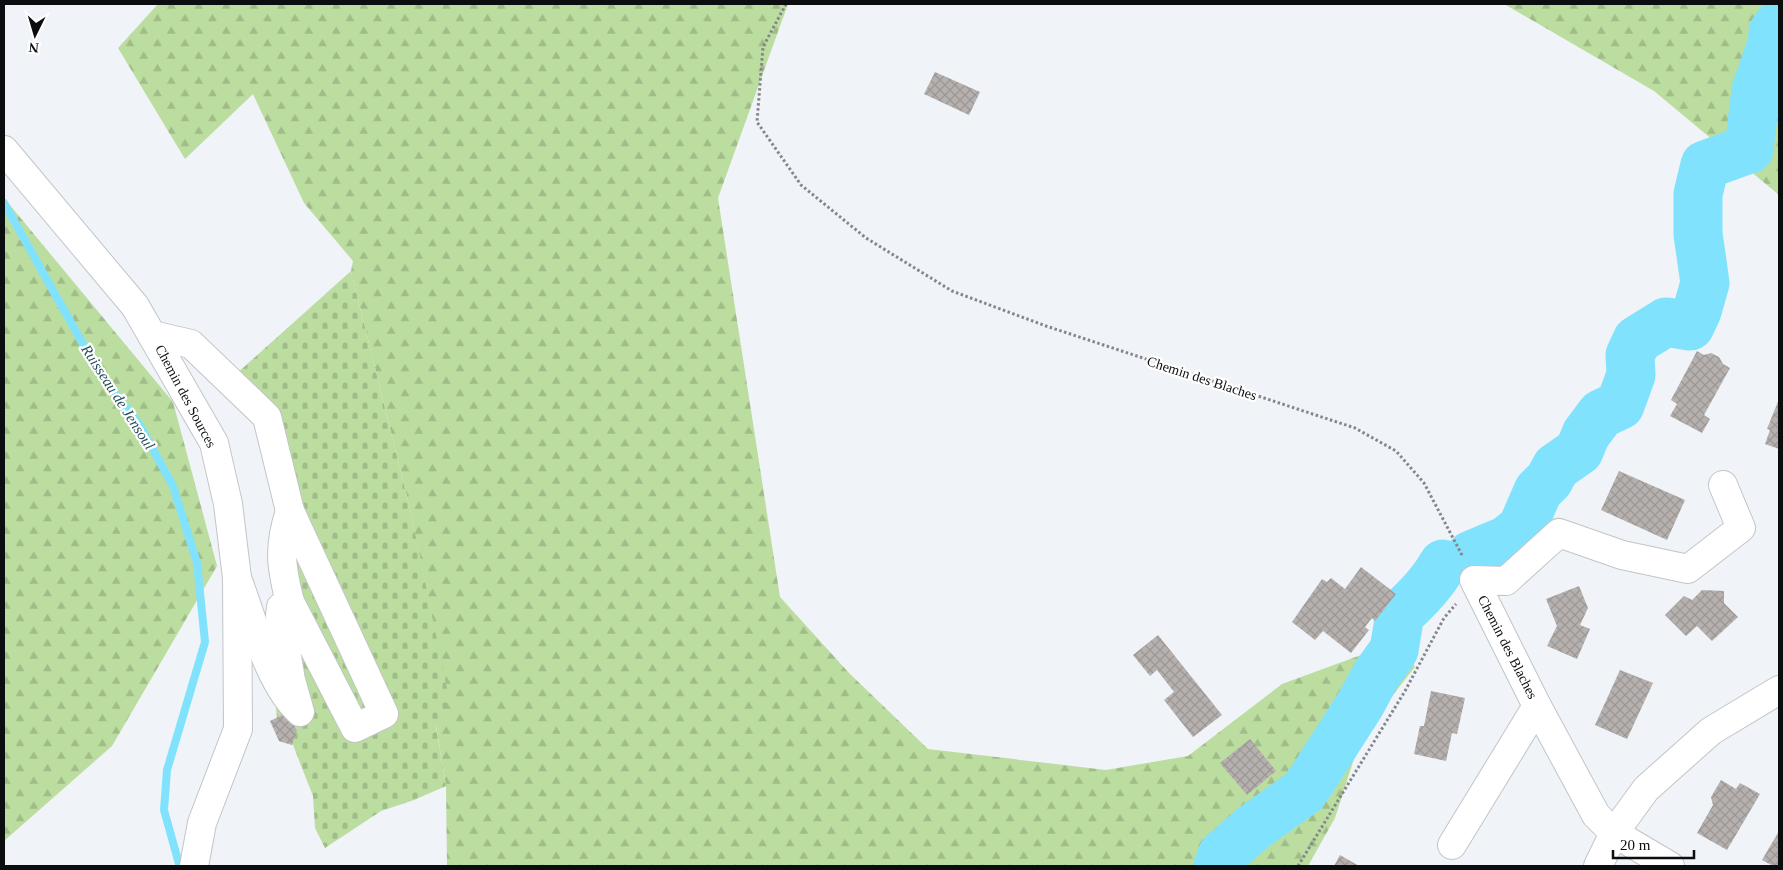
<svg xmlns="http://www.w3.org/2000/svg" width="1783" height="870" font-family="Georgia,serif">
  <defs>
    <pattern id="forest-firs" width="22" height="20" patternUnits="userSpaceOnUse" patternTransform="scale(1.25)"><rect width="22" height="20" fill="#bbdd9f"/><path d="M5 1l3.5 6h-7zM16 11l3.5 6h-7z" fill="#a0bc88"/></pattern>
    <pattern id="cemetery-stones" width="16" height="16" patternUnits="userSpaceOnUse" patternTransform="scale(1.25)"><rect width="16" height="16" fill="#bbdd9f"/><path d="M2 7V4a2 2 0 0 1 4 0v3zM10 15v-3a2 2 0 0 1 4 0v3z" fill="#a0bc88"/></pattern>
    <pattern id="building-cross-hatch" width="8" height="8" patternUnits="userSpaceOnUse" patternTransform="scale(1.25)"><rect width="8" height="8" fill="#b6b1af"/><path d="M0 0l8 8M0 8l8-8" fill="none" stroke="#9b9795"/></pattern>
  </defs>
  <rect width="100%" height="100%" fill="#f0f3f7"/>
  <g fill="url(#forest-firs)">
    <polygon points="158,4 788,4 718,198 780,597 849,673 928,749 1106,770 1188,756 1282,684 1402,640 1415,667 1362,734 1335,818 1308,866 447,866 446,786 436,725 448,698 411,513 351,271 353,261 304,203 253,94 185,159 118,48"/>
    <polygon points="1504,4 1779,4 1779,195 1654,91"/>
    <polygon points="4,198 173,402 217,566 112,746 4,841"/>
  </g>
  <polygon fill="url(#cemetery-stones)" points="351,271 411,513 449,698 436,726 446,786 414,800 381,811 325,848 315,828 313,796 293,745 279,741 274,685 277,502 263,435 245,409 224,385"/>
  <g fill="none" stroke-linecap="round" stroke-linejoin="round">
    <polyline stroke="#81e2fd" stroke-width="8" points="4,203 97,369 139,424 173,486 197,563 205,642 167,770 164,810 179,864"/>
    <g stroke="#81e2fd" stroke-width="49">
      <polyline points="1471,555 1507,540 1522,528 1538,491 1549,480 1556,467 1579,451 1586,434 1601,414 1620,405 1631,375 1630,355 1637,340 1666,322 1690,326 1697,311 1705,283 1698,234 1698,194 1705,165 1749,149 1756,90 1772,44 1773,32 1779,24"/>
      <path d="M1218,866l4,-11 32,-28 49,-35 10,-14 48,-75 15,-28 18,-25 6,-36c17,-15 32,-30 43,-50"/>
    </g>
  </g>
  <g fill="url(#building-cross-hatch)">
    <polygon points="935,72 980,92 969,115 924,94"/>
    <polygon points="1697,351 1704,355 1711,353 1719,357 1723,364 1730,368 1704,415 1710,419 1702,433 1670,416 1677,404 1671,400"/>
    <polygon points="1779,399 1779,449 1765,444 1770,430 1767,429"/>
    <polygon points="1619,471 1685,500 1667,540 1601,510"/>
    <polygon points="1361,567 1396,594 1375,621 1372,618 1365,627 1369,630 1351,653 1323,631 1315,640 1292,622 1322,579 1327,582 1331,578 1345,589"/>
    <polygon points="1579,586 1588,608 1580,625 1590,629 1577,659 1547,646 1557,626 1546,599"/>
    <polygon points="1702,590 1724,591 1724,603 1738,617 1712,641 1697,626 1686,636 1665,615 1684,596 1692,600"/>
    <polygon points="1158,635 1222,715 1193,737 1164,700 1174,692 1157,670 1150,676 1133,655"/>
    <polygon points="1620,670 1653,683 1627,739 1595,725"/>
    <polygon points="1431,691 1465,698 1457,734 1452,733 1446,761 1414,754 1420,726 1424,726"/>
    <polygon points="288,712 297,731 292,745 279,741 270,721"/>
    <polygon points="1250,739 1276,771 1247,795 1220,763"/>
    <polygon points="1721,780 1736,789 1740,783 1760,794 1727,850 1697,833 1713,805 1711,797"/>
    <polygon points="1779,831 1779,866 1773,866 1762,860"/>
    <polygon points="1340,855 1359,866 1334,866"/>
  </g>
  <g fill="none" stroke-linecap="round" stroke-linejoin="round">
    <g stroke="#c2c5c8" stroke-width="30">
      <g id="minor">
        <polyline points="4,150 135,306 214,443 228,504 237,578 238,729 202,823 194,866"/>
        <path d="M152,335l39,9 76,73 23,94 94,203 -29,14 -65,-126 -9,5 -1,9 11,64 9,32c-31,-27 -48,-95 -63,-134"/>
        <path d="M290,602c-9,-35 -12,-55 0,-91"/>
        <polyline points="1452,845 1537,706"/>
        <polyline points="1598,866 1614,833 1646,789 1711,731 1779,690"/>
        <polyline points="1670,866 1614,833 1596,815 1537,706 1474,580 1506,581 1559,533 1622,555 1688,569 1741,528 1723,485"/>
      </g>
    </g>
    <g stroke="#84868a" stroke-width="3" stroke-dasharray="2.5 2.5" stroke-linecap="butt">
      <polyline points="786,4 763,47 757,122 801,185 866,238 952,291 1046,326 1355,428 1396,451 1424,483 1463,557"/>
      <polyline points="1298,866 1405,691 1444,618 1456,604"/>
    </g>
    <use href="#minor" stroke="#fff" stroke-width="28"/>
  </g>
  <g text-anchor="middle" stroke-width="4.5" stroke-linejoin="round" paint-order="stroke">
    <g font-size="14" fill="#0c0d0f" stroke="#fff">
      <text transform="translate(1202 378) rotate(18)" y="5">Chemin des Blaches</text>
      <text transform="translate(186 396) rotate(62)" y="5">Chemin des Sources</text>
      <text transform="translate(1508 647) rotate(63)" y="5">Chemin des Blaches</text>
    </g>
    <g font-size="15" font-style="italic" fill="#224d59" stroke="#fff">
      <text transform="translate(118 397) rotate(57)" y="5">Ruisseau de Jensoul</text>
    </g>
  </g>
  <rect width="1783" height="870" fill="none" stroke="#0c0d0f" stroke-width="10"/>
  <g transform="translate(35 35) rotate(185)" stroke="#ffffff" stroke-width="4" paint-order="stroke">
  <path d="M0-4L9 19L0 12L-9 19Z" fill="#0c0d0f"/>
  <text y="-8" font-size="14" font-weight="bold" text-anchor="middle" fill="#0c0d0f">N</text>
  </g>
  <path d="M1613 850v8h81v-8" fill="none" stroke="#0c0d0f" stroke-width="2.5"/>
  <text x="1620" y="850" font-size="15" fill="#0c0d0f" stroke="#ffffff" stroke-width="4" paint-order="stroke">20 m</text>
</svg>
